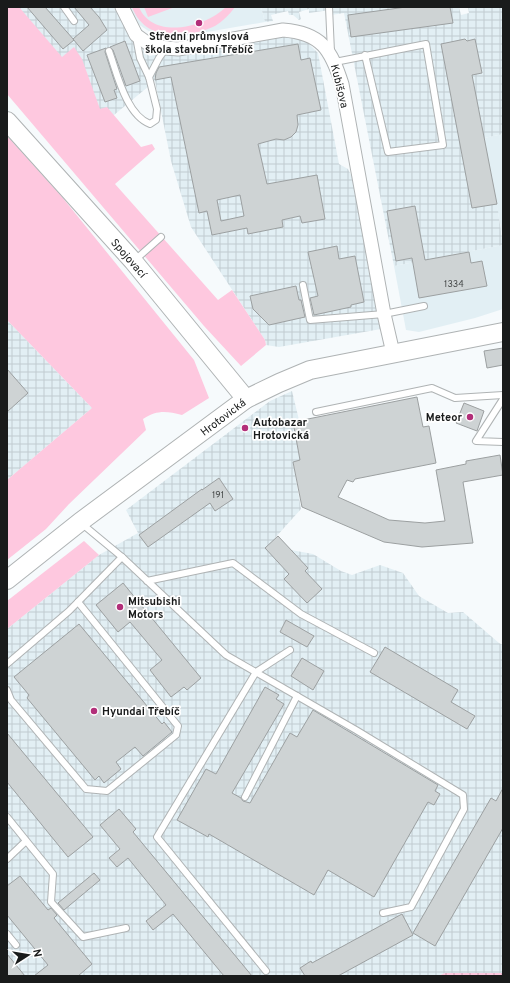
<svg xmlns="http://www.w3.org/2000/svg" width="510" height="983" font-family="Overpass,sans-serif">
  <defs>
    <pattern id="industrial-grid" width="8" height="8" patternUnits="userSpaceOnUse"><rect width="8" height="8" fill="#e2eff4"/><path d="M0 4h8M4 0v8" fill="none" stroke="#c1ccd1"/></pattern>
    <pattern id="park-dots" width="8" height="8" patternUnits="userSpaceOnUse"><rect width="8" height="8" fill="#fec8df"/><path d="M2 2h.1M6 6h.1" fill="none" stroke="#d9abbf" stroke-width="1.8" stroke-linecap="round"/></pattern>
  </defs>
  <rect width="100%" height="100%" fill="#f6fafc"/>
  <g fill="#e2eff4">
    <polygon points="128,7 261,7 265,22 172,38 161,36 150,32 138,24"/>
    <polygon points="503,134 503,239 484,138"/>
    <polygon points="503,245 503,309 475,318 419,332 406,330 394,266"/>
  </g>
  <g fill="url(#industrial-grid)">
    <polygon points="14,7 113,7 149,56 280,36 306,41 318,53 339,164 348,169 353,179 381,329 279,347 266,345 265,340 191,227 171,161 155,81 108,120"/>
    <polygon points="261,7 459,7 461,15 469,13 468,7 503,7 503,134 484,138 497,204 503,245 394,266 344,13 331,15 330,10 309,13 309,9 299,12 301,19 299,20 293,15 289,15 288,11 271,15 273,21 265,22"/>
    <polygon points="7,319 8,321 92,408 7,480"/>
    <polygon points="292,391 299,420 293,422 300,460 293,462 301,509 275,538 279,537 291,550 313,554 341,571 352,575 380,565 403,573 419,596 448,613 463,612 499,643 503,645 503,969 502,973 445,973 438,976 7,976 7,629 99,555 138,533 126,510 270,401"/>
  </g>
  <g fill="#fec8df">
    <polygon points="7,7 19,7 62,57 74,47 82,59 100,109 107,107 141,147 152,144 155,149 115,184 218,300 232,290 265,340 266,345 241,366 204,326 7,94"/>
    <path d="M132,7h7c14,34 67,20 87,0h9c-5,7 -12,14 -20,19 -29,13 -70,16 -83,-19z"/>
    <polygon points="144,7 175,7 148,17"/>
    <path d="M7,136l55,61 132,163 15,38 -27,17c-16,-4 -25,-5 -39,4l3,11 -77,74 -23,25 -39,31v-80l85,-72 -84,-87 -1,-2z"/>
    <polygon points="84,541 99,555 7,629 7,601"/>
  </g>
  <polygon fill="url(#park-dots)" points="503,969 503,976 438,976 445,973 502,973"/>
  <g fill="#ced3d4" stroke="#9ca0a1" fill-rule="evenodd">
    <polygon points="27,7 45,7 74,40 63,49"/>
    <polygon points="74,7 90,7 99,17 107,30 83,51 73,39 89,25"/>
    <polygon points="406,7 450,7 453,23 351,37 348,15"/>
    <polygon points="465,39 467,41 475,39 482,73 472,75 497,204 472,208 441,44"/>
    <polygon points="125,41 140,81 126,86 113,50 110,47"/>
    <path d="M298,44l3,16 9,-2 11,52 -24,5 1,10 -2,7 -5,5 -7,3 -8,-1 -18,5 9,40 50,-9 8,44 -23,4 -2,-7 -18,4 1,7 -35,7 -1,-6 -35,7 -5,-24 -8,2 -28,-136 -16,3 1,-7 3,-6zM240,195l4,21 -23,5 -4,-21z"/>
    <polygon points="106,48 105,52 117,89 114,90 117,98 105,102 87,55"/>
    <polygon points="415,206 425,260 469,252 471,263 482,261 487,286 419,298 412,258 396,261 387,211"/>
    <polygon points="337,246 339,259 355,256 364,302 351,305 351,307 314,315 310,298 318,296 308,252"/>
    <polygon points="296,286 299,300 301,300 305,317 269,325 253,309 250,296"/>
    <polygon points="503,348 503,365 487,368 484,351"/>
    <polygon points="7,369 28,393 7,412"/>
    <polygon points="417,397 423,427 429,426 436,463 355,479 353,482 347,480 338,497 389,520 425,523 445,521 436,470 466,464 466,461 500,455 503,475 463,482 473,543 422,547 384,542 302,507 293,462 300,460 293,422"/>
    <polygon points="464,403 484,411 477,431 456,423"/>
    <polygon points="219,478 233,499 215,511 210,503 148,547 139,535 202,489 202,490"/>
    <polygon points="278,536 308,568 305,571 322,589 307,603 284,579 289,574 265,548"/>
    <polygon points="123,583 201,678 187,690 184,687 171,697 150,670 162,660 130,622 118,632 96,605"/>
    <polygon points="286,620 314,636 307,647 280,632"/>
    <polygon points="79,624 162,724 164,722 172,732 143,756 135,747 116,762 121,769 104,783 99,776 95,780 86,769 27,698 29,695 14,677"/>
    <polygon points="385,647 458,690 451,702 475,716 467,729 370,672"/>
    <polygon points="302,658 324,671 313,690 291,676"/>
    <polygon points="265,687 279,695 276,699 284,704 232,793 241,798 243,801 250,803 290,733 297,737 313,710 438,785 435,791 440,794 434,805 428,802 374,897 328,870 314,895 209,834 208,837 177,820 206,769 216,774"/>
    <polygon points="7,733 93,837 68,857 7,782"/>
    <polygon points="503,788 503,828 435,946 413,933 491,798 496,801"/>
    <polygon points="119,809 136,829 133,832 252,976 224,976 173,914 153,930 146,921 166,905 128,858 117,867 109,858 120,849 100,825"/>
    <polygon points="94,873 100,880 64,910 58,903"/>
    <polygon points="20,876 48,910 51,908 57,915 54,918 92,964 78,976 34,976 48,965 7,915 7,886"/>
    <polygon points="402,914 413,935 338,976 305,976 300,968 311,961 312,963"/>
    <polygon points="7,954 25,976 7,976"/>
  </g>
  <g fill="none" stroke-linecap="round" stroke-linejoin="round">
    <g stroke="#afb3b4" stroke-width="8">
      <g id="lane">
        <polyline points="64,7 74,21"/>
        <polyline points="329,7 331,52"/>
        <path d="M109,51c8,22 17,64 41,73l6,-4 1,-11 -8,-32 -9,-19 -4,-21"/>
        <polyline points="335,62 426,44 443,145 388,152 365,55"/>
        <polyline points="149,77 159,58 166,48"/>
        <polyline points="135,260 161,237"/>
        <polyline points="303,285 310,320 384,314 424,306"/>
        <polyline points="503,399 476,441 503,442"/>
        <polyline points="316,412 432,388 455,398 503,395"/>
        <polyline points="81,523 122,557 226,655 356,730 463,795 464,809 411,907 383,913"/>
        <polyline points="147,581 233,563 301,614 374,653"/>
        <polyline points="7,664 69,611 122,557"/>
        <polyline points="7,690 11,700 86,789 107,791 176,735 178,726 78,602"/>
        <polyline points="245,797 297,696"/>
        <polyline points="7,817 53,874 51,902 83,937 126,928"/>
        <polyline points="7,859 26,841"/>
        <polyline points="7,934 16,945"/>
        <polyline points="266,971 157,837 256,672 290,650"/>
      </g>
    </g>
    <g stroke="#afb3b4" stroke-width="15">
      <path id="street" d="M122,7l14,28 14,10 16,3 12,1 105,-19c39,3 48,20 59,54l42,230 9,39"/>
    </g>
    <g stroke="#afb3b4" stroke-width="20">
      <g id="secondary">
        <polyline points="7,121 133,261 246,399"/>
        <polyline points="7,580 80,522 246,399 279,383 310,370 503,332"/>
      </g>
    </g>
    <use href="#lane" stroke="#fff" stroke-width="6"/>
    <use href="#street" stroke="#fff" stroke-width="13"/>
    <use href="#secondary" stroke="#fff" stroke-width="18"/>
  </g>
  <g fill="#b22f79" stroke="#fff" stroke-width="1.5">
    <circle cx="199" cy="23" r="4"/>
    <circle cx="470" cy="417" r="4"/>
    <circle cx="245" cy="428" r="4"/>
    <circle cx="120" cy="607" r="4"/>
    <circle cx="94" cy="711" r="4"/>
  </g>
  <g text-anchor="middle" stroke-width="3.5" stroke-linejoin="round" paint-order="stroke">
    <g font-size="9" fill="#464949">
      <text x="454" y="287">1334</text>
      <text x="218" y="498">191</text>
    </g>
    <g font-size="11" font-weight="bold" fill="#191b1b" stroke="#fff" text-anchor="start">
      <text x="199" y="40" text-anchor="middle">Střední průmyslová<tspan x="199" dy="13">škola stavební Třebíč</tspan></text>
      <text x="462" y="421" text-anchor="end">Meteor</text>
      <text x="253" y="426">Autobazar<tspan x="253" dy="13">Hrotovická</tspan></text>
      <text x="128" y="605">Mitsubishi<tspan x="128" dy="13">Motors</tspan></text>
      <text x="102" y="715">Hyundai Třebíč</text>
    </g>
    <g font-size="11" fill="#191b1b" stroke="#fff">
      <text transform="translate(340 86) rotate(76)" y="4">Kubišova</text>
      <text transform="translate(129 258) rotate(49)" y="4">Spojovací</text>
      <text transform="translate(223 417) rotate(-37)" y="4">Hrotovická</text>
    </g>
  </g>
  <rect width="510" height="983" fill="none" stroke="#191b1b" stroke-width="16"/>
  <g transform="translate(28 955) rotate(78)" stroke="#ffffff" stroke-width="3" paint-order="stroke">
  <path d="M0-3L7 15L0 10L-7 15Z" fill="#191b1b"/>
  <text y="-6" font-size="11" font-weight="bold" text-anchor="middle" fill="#191b1b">N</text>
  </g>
</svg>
